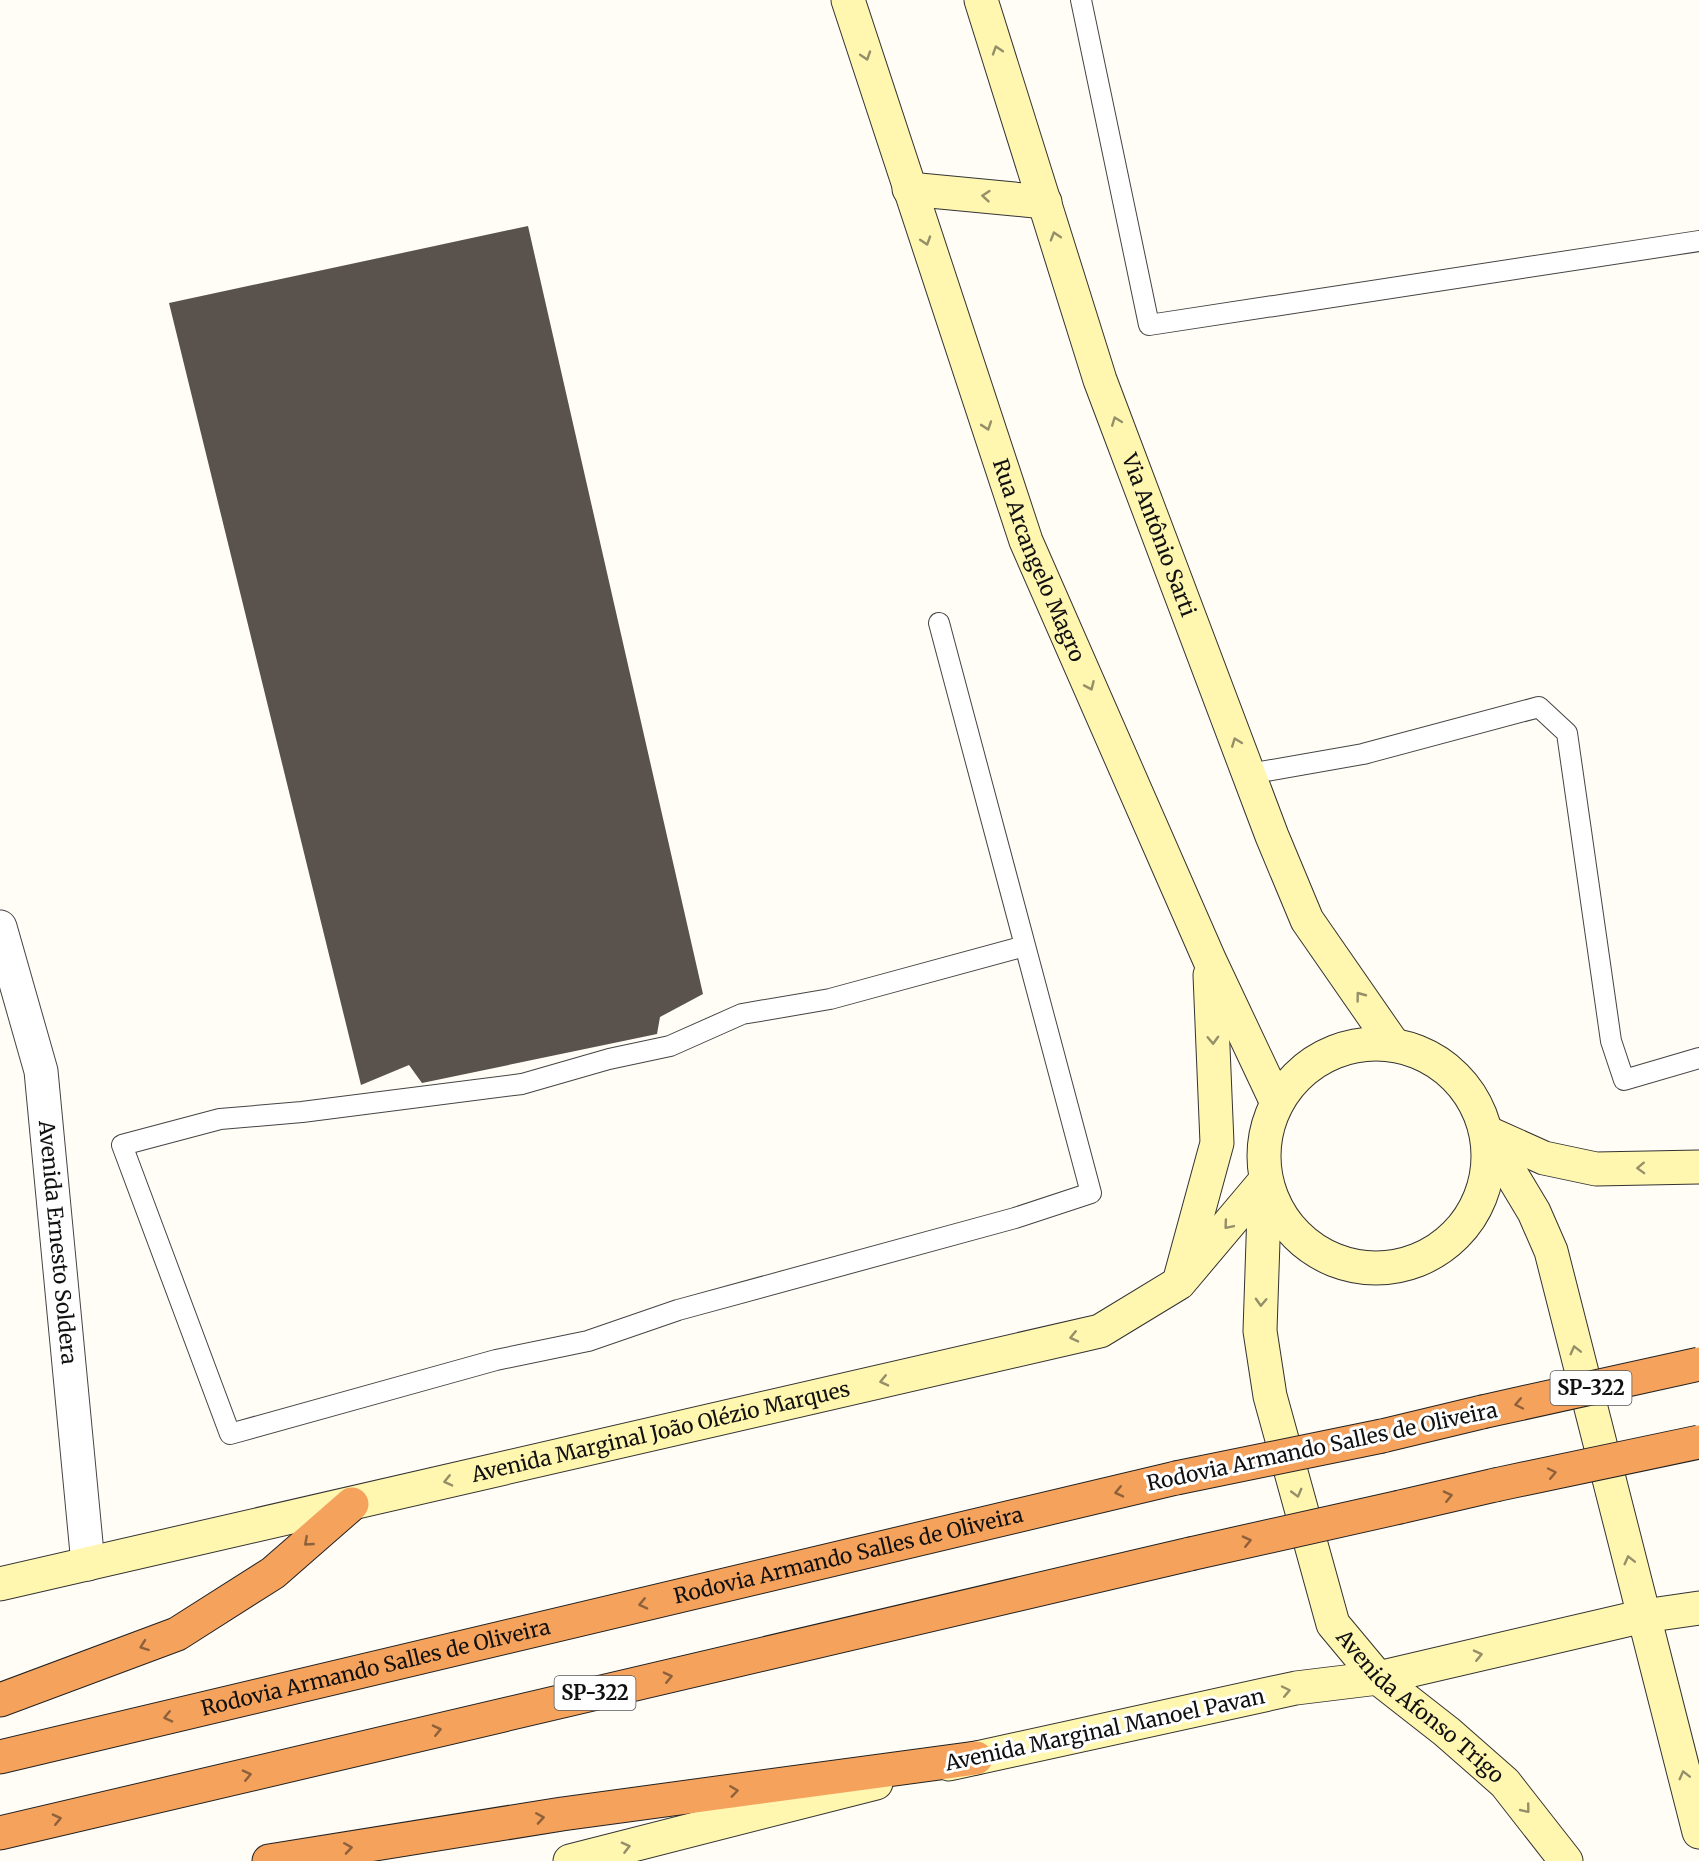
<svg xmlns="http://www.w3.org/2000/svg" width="1699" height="1861" font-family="Merriweather,serif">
  <rect width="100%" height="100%" fill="#fffdf5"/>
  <polygon fill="#5a524d" points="528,226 703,994 660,1017 657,1034 422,1083 409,1065 361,1085 169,303"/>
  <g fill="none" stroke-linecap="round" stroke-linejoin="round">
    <g stroke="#444" stroke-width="22">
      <g id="service">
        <polyline points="1081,0 1149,325 1699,241"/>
        <polyline points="939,623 1091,1193 1015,1218 678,1310 588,1341 496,1360 230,1434 122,1145 220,1119 302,1112 522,1084 609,1059 670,1046 742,1014 830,999 1025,946"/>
        <polyline points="1249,774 1363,754 1539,707 1567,733 1611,1041 1624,1080 1699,1058"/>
      </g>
    </g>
    <g stroke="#444" stroke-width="35">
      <g id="minor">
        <path id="s1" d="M0,927l41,144 47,493"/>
      </g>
    </g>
    <g stroke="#333" stroke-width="35">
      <g id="secondary">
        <path id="s2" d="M848,0l178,541 184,420 67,142"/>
        <path id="s3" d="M981,0l119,380 172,456 35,84 86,124"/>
        <polyline points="909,189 1045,202"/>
        <circle cx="1376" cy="1156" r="112"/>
        <polyline points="1486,1132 1534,1212 1551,1251 1699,1832"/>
        <polyline points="1486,1132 1544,1158 1596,1169 1699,1167"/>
        <path id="s4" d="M1265,1181l-5,150 10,65 63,228 45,54 69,54 58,51 61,78"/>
        <polyline points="1181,1275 1217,1143 1210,975"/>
        <path id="s5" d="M0,1584l1100,-253 79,-48 86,-102"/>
        <polyline points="949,1764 1296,1688 1378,1678 1644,1616 1699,1608"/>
        <polyline points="570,1861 876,1783"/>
      </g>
    </g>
    <g stroke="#222" stroke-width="35">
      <g id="motorway">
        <polyline points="1382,1436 1482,1412"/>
        <polyline points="1400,1507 1495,1485"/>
        <polyline points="0,1700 177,1634 273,1573 352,1504"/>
        <path id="s6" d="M0,1757l1176,-279"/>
        <polyline points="0,1833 1190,1554"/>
        <polyline points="269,1861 562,1814 976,1758"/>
      </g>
    </g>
    <use href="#service" stroke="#fff" stroke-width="20"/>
    <use href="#minor" stroke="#fff" stroke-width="33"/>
    <use href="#secondary" stroke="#fff6b0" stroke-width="33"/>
    <use href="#motorway" stroke="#f5a25d" stroke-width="33"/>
    <g stroke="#222" stroke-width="35" stroke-linecap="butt">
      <g id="motorway-bridge">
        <polyline points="1482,1412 1699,1364"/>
        <polyline points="1176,1478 1382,1436"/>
        <polyline points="1495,1485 1699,1442"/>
        <polyline points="1190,1554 1400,1507"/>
      </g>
    </g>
    <use href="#motorway-bridge" stroke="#f5a25d" stroke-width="33"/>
  </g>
  <defs><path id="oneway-chevron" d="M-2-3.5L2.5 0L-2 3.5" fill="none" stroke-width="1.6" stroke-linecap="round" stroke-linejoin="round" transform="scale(1.5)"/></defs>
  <g stroke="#948f68">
    <use href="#oneway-chevron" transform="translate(997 50) rotate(-108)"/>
    <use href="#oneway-chevron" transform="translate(866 56) rotate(72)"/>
    <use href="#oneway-chevron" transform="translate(986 196) rotate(-175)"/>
    <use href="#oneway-chevron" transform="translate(1055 236) rotate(-107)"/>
    <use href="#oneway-chevron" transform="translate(926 241) rotate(72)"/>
    <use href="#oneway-chevron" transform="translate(1116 421) rotate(-111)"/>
    <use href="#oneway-chevron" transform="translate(987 426) rotate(71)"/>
    <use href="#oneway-chevron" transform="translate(1090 686) rotate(66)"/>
    <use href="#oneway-chevron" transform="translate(1236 742) rotate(-111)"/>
    <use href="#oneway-chevron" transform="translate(1360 996) rotate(-127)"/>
    <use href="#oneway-chevron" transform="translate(1213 1040) rotate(88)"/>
    <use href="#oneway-chevron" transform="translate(1641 1168) rotate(178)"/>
    <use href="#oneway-chevron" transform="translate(1228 1225) rotate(130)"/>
    <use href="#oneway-chevron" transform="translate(1261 1302) rotate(92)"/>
    <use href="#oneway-chevron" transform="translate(1074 1337) rotate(167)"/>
    <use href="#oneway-chevron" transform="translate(1575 1350) rotate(-104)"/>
    <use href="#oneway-chevron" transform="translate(884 1381) rotate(167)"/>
    <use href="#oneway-chevron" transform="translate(448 1481) rotate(167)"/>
    <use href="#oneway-chevron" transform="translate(1297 1493) rotate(75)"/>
    <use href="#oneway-chevron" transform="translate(1629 1560) rotate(-104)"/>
    <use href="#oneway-chevron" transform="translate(1478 1655) rotate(-13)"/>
    <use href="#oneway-chevron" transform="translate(1286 1691) rotate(-12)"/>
    <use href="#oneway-chevron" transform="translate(1684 1775) rotate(-104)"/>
    <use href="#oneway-chevron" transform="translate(1526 1809) rotate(51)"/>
    <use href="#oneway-chevron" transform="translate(626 1847) rotate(-14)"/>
  </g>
  <g stroke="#8e613b">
    <use href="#oneway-chevron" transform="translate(1519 1404) rotate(168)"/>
    <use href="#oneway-chevron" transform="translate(1552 1473) rotate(-12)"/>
    <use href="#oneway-chevron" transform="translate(1119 1492) rotate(167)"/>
    <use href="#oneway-chevron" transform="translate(1448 1496) rotate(-13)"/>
    <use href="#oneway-chevron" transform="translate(1247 1541) rotate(-13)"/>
    <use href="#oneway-chevron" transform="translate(308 1542) rotate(139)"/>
    <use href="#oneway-chevron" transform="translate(643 1604) rotate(167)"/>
    <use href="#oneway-chevron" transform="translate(144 1646) rotate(160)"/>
    <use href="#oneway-chevron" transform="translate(668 1677) rotate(-13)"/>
    <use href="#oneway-chevron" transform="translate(168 1717) rotate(167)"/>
    <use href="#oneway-chevron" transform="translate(437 1730) rotate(-13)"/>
    <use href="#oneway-chevron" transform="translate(247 1775) rotate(-13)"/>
    <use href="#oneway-chevron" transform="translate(734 1791) rotate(-8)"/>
    <use href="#oneway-chevron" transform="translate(540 1818) rotate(-9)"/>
    <use href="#oneway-chevron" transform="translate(57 1819) rotate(-13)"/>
    <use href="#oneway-chevron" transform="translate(348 1848) rotate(-9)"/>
  </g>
  <g text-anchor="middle" stroke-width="6" stroke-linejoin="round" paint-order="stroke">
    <g fill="#fff" stroke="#585858" stroke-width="1.5">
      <rect x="1550.5" y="1371" width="81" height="34" rx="4.5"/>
      <rect x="554.5" y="1676" width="81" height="34" rx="4.5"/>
    </g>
    <g font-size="20" font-weight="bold" fill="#111">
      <text x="1591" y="1395">SP-322</text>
      <text x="595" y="1700">SP-322</text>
    </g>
    <g font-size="21" fill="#111" stroke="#fff">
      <text dy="7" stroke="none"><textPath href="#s3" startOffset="564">Via Antônio Sarti</textPath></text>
      <text dy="7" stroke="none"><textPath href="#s2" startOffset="592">Rua Arcangelo Magro</textPath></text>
      <text dy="7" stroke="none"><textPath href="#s1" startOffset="322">Avenida Ernesto Soldera</textPath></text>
      <text dy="7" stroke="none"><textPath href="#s5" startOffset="678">Avenida Marginal João Olézio Marques</textPath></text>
      <text transform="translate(1322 1447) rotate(-12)" y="7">Rodovia Armando Salles de Oliveira</text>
      <text dy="7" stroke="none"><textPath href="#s6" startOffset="872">Rodovia Armando Salles de Oliveira</textPath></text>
      <text dy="7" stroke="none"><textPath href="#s6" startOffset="386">Rodovia Armando Salles de Oliveira</textPath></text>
      <text dy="7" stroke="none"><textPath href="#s4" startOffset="573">Avenida Afonso Trigo</textPath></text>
      <text transform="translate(1105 1730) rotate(-12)" y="7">Avenida Marginal Manoel Pavan</text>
    </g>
  </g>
</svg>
